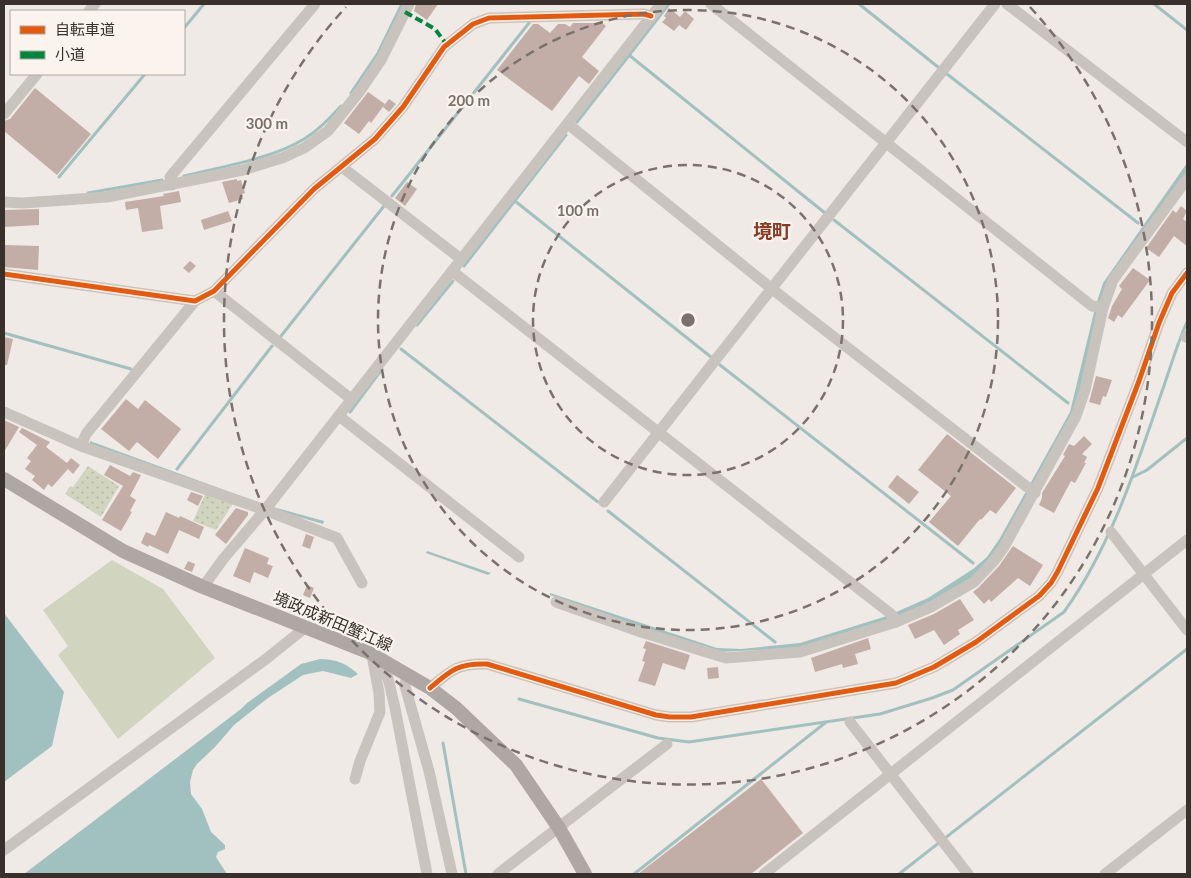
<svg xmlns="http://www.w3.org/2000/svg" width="1191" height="878" font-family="Lato,'Noto Sans JP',sans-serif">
  <defs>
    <pattern id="grass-dots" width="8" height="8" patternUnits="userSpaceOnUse" patternTransform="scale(1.25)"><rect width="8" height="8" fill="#d1d5c0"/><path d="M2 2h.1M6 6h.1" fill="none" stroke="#b4b7a5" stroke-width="1.8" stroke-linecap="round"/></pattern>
  </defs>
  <rect width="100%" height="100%" fill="#efeae5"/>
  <g fill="url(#grass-dots)">
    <polygon points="88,466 119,486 101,517 65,494 70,486 73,487"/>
    <polygon points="206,492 234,502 216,530 193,521"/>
  </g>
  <polygon fill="#d1d5c0" points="112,560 163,589 215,658 118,739 58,655 68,646 43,610"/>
  <g fill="#a1c1c0">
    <polygon points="1187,163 1187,172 1112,277 1079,400 1004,541 973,577 953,590 897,618 800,648 719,652 702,648 550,595 550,593 717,648 741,649 800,643 887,616 928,598 973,569 987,557 1000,538 1070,412 1095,308 1103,283"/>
    <polygon points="90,441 263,504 89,445"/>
    <polygon points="273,507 324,521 323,524 271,509"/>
    <polygon points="427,551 491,573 488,575 426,553"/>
    <polygon points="4,613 64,692 52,746 4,782"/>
    <path d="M320,659c16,0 27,5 38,15l-7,4 -28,-7 -20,4 -35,23 -34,27 -19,22 -18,17 -4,6 -3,12 1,12 11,15 9,23 14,13v4l-7,3 -2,5 11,17h-203l217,-165 6,-6 54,-39z"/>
  </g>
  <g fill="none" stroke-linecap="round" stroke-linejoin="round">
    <g stroke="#a1c1c0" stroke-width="3">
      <polyline points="859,4 938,67"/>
      <polyline points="1154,4 1187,30"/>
      <polyline points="184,28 204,4"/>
      <polyline points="629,55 825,213"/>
      <polyline points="947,74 1138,223"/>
      <polyline points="351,93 378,53 402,4"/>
      <polyline points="577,122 669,4"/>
      <path d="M184,176c36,-9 88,-17 120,-37 15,-9 25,-20 37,-33"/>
      <polyline points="59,177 145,74"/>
      <polyline points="88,193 162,180"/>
      <polyline points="392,196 529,23"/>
      <polyline points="515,201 711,357"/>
      <polyline points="834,220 1068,403"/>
      <polyline points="464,266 566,135"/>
      <polyline points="417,325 453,281"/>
      <polyline points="4,333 131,369"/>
      <polyline points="281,336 384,206"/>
      <polyline points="401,349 598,502"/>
      <polyline points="720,365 973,563"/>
      <polyline points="350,412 382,369"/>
      <polyline points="177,469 272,346"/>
      <polyline points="1133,477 1147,470 1187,438"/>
      <polyline points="608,511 775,642"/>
      <path d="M519,699l139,39 31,4 191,-28 52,-16 21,-8 111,-78c46,-64 71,-141 96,-215 9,-24 16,-51 27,-75"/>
      <polyline points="443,743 466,874"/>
      <polyline points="634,874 825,723"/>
      <polyline points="899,874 1187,649"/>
    </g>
  </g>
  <g fill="#c2aea7">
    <polygon points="416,4 438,4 427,20 414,11"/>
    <polygon points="669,8 680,17 685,11 694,19 686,30 679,25 674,31 662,22 666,18 664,16"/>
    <polygon points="573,23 602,23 606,26 582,57 599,71 589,84 579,76 552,111 497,70 533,24 538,24 550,33 558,24 565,24 570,27"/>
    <polygon points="35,88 91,134 57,175 4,131 4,121 10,119"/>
    <polygon points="368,92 385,104 371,123 369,121 359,134 344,123"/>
    <polygon points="389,99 396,104 389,112 383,107"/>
    <polygon points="237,179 237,181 241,180 245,193 242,194 243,199 229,203 222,182"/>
    <polygon points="407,182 417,189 405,206 395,198"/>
    <polygon points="179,191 181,202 160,206 163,229 142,232 138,208 126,210 125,202 164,196 163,194"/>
    <polygon points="1181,206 1187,211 1183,219 1187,222 1187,246 1174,236 1159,257 1146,248 1173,210 1176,213"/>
    <polygon points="39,209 39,225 4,227 4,210"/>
    <polygon points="228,211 232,221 204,230 201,220"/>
    <polygon points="5,245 39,246 38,270 4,267"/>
    <polygon points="190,261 196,266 189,273 183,268"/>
    <polygon points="1133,268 1150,280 1122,318 1118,315 1114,322 1108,318 1112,306 1122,289 1119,286"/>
    <polygon points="4,337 13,339 7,365 4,365"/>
    <polygon points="1096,376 1112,380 1106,397 1103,396 1100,405 1089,402"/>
    <polygon points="126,399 138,409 145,400 181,429 158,459 137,442 129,451 101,429"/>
    <polygon points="4,420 19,427 4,452"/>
    <polygon points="22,428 50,442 46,447 67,463 71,458 80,465 73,474 68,469 52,487 48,484 44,490 32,480 35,476 25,469 31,461 27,458 37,445 19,432"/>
    <polygon points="947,434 1016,488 996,514 990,510 981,520 980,519 958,546 929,522 951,496 918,470"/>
    <polygon points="1084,436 1092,444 1082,454 1087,457 1084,463 1086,463 1075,483 1071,481 1054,513 1039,505 1042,498 1042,493 1065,456 1063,455 1069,444 1074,446"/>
    <polygon points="110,465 130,476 133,472 141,475 130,496 136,500 130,511 132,512 121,531 102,520 123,486 104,475"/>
    <polygon points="897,475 919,492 909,504 888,487"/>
    <polygon points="191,492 203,496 198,506 187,500"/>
    <polygon points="236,508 248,512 248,515 226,544 215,535"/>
    <polygon points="166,512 179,518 180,516 204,527 199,539 179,530 168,554 149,545 148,547 141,543 146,532 155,536"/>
    <polygon points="306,534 314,537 310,549 302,546"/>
    <polygon points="1013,546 1043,565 1030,586 1018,578 991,602 989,599 984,604 973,592 979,587 999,566"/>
    <polygon points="245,548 269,558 267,564 273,566 268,578 254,572 250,583 233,576"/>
    <polygon points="188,561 195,564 192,572 184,569"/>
    <polygon points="307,585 314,588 310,598 303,595"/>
    <polygon points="960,599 974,620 958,630 960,634 944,645 934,630 915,639 908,625 934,614"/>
    <polygon points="868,638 871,649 855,654 858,664 843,668 842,664 815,672 811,658"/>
    <polygon points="646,641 690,655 685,670 663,663 655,686 638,681 645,662 642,661 646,649 643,648"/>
    <polygon points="718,667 719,678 708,679 707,668"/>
    <polygon points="761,779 803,833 751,874 638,874"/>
  </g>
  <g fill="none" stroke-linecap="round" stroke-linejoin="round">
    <g stroke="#c9c3be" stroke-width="11">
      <polyline points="711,4 1092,306 1103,308"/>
      <polyline points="1007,4 1187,142"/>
      <polyline points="89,11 95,4"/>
      <polyline points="4,114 37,74"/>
      <polyline points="568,124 772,289 1035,493"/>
      <polyline points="342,167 461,259"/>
      <polyline points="172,185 170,177 315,4"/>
      <polyline points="4,202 23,203 107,197 243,170 282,158 304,148 328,131 360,91 381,60 409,4"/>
      <polyline points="452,271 891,614 896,622"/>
      <polyline points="4,274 195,301 214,291 314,189 375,139 403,107 444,47 473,24 489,18 644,14 651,16"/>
      <polyline points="214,291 351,399"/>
      <polyline points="1186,337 1187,336"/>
      <polyline points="4,412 81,446 265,510 337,538 362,583"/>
      <polyline points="339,416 519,557"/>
      <polyline points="81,446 86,434 195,301"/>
      <polyline points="604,502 995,4"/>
      <polyline points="1111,532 1187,630"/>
      <polyline points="203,587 224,558 265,510 661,4"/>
      <polyline points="556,602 641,632 726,658 800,652 896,622 931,607 974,582 994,561 1004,547 1076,416 1085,390 1103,308 1113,280 1187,179"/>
      <polyline points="372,655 388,678 395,708 427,874"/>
      <polyline points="407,674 405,686 429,771 452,874"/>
      <path d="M430,688c21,-18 28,-25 57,-24l169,51 14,2h21l205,-34 38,-16 42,-25 63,-46 12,-13 7,-12 40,-83 41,-107 20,-58 13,-30 15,-20"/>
      <polyline points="850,722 968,874"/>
      <polyline points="355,779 360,761 380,712 379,693 373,661"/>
      <polyline points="4,850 266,659 306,627"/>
      <polyline points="498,874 667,744"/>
      <polyline points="764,874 1187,540"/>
      <polyline points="1105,874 1187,810"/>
    </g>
    <polyline stroke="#aea7a3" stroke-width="14" points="4,479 123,551 203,587 368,652 430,688 456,708 516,765 559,828 585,874"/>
    <polyline stroke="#00873e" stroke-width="4" stroke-dasharray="8 4" stroke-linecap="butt" points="405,12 435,29 447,45"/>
    <g stroke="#fbf4ee" stroke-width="8">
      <g id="cycleway">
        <polyline points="4,274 195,301 214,291 314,189 375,139 403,107 444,47 473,24 489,18 644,14 651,16"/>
        <path d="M430,688c21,-18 28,-25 57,-24l169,51 14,2h21l205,-34 38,-16 42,-25 63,-46 12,-13 7,-12 40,-83 41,-107 20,-58 13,-30 15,-20"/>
      </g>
    </g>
    <use href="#cycleway" stroke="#e8590c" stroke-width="5"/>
  </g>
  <g fill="none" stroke="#79716c" stroke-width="2.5" stroke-dasharray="9 6">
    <circle cx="688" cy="320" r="155"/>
    <circle cx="688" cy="320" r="310"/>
    <path d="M1030 7A464 464 0 1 1 346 7"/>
  </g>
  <g text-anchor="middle" stroke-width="4.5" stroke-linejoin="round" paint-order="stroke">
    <g font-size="16" fill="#3a302b" stroke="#fbf4ee">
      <text transform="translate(333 621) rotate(23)" y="6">境政成新田蟹江線</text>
    </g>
    <g font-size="19" font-weight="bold" fill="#893a25" stroke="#fbf4ee">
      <text x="772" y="238">境町</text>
    </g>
  </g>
  <circle cx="688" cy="320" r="8" fill="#79716c" stroke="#fbf4ee" stroke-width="2.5"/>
  <g font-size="15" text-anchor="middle" font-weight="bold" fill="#79716c" stroke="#fbf4ee" stroke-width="4.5" stroke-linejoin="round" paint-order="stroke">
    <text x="469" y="106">200 m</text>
    <text x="267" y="129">300 m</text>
    <text x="578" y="216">100 m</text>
  </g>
  <rect width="1191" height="878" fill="none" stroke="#3a302b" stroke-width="10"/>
  <rect x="10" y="10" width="175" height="65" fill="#fbf4ee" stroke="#aea6a0"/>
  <rect x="20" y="26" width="25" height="8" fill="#e8590c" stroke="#aea6a0"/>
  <text x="55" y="35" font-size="15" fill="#3a302b">自転車道</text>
  <rect x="20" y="51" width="25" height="8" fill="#00873e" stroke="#aea6a0"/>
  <text x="55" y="60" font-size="15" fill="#3a302b">小道</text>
</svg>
